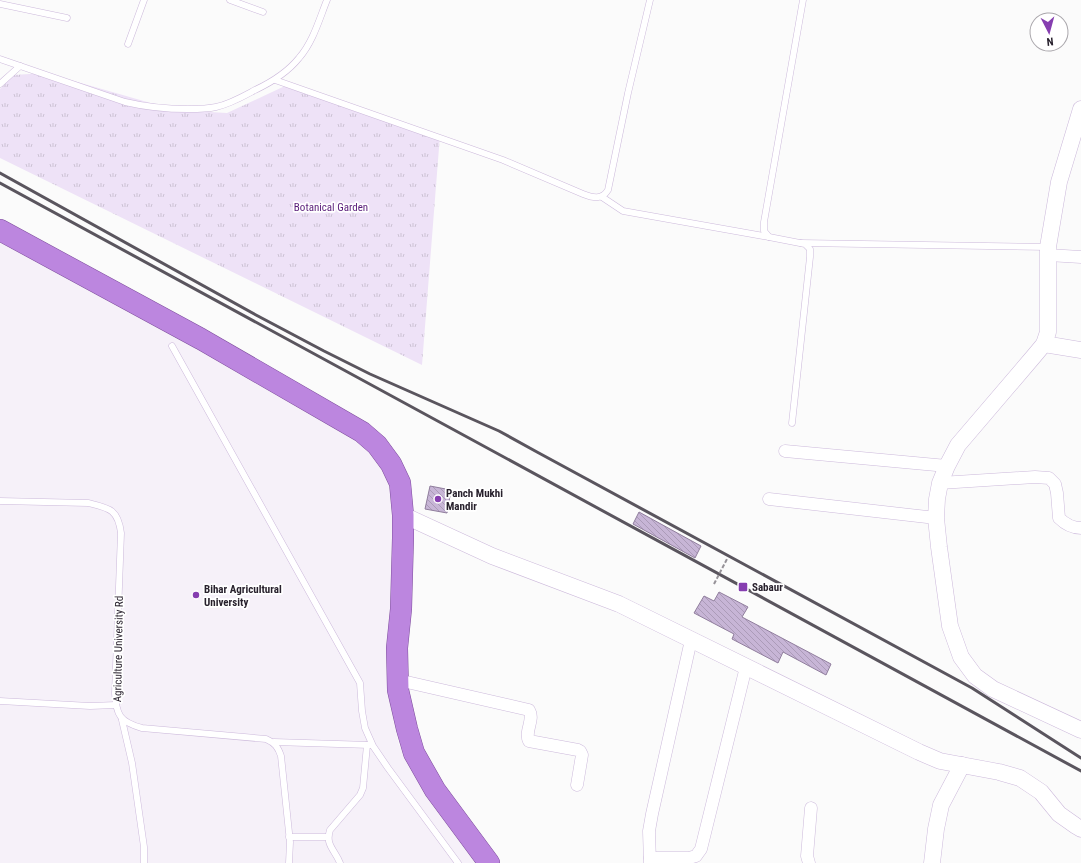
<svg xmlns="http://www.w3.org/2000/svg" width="1081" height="863" font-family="'Roboto Condensed',sans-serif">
  <defs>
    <pattern id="grass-tufts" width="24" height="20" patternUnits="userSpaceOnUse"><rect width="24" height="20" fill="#eee2f7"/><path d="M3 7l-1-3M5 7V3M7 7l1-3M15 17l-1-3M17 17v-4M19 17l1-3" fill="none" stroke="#ccc2d4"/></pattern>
    <pattern id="building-back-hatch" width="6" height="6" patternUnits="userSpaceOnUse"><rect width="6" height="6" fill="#c7b5d6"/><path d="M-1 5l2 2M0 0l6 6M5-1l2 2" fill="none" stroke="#ab9bb8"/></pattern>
  </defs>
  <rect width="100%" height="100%" fill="#fbfbfb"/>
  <polygon fill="#f6f1f9" points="0,241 359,437 382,463 393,487 397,526 387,663 391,710 399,745 424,782 483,863 0,863"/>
  <polygon fill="url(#grass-tufts)" points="46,73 175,110 227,113 287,85 440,135 422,365 0,158 0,89 13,75"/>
  <g fill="url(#building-back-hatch)" stroke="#907e9d">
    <polygon points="430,486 451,490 447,513 425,509"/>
    <polygon points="639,512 701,546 695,558 633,524"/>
    <polygon points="719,592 748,607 742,617 831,664 826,675 783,652 778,663 732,639 734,634 694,613 704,596 714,601"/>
  </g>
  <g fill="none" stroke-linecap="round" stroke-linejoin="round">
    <g stroke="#ccb9db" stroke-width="7">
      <g id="service">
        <polyline points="230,0 263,12"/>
        <polyline points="0,4 67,18"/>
        <polyline points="128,44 144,0"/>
        <path d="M0,59l125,43c21,5 42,7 63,7 9,0 19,0 28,-2 14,-3 26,-10 39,-17 17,-8 32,-17 44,-32 14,-16 20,-38 28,-58"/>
        <path d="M275,80l228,80 80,34c10,4 19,6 25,-4l20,-97 22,-93"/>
        <polyline points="0,84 20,66"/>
        <polyline points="602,197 623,211 769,237"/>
        <polyline points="801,243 1048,247"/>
        <polyline points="172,346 360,683 362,711 365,728 373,746 388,768 458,863"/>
        <polyline points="792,423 810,257 810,249 805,244 769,237 764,231 764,222 803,0"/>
        <path d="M0,501l88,2c21,5 30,6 33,30l-6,160c1,22 5,29 27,35l124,11c9,4 12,8 15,17l9,86 -1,21"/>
        <polyline points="0,701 90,706 116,705"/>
        <polyline points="122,720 132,763 144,847 144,863"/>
        <polyline points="274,742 370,745"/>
        <polyline points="289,837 327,837"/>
        <path d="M340,863c-5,-13 -15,-18 -10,-33l30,-35 3,-7 4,-43"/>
      </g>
    </g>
    <g stroke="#ccb9db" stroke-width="13">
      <g id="minor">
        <polyline points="1048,255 1081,257"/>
        <polyline points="785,451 947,466"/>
        <path d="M940,483l95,-6 14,1 6,6 2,9 2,25c6,6 13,10 22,10"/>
        <polyline points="769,499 936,518"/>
        <path d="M398,680l131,30c6,10 -5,21 0,31l49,9 2,1 2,4 -5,30"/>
        <polyline points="650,858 689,858 696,856 701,849 746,667"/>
        <polyline points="650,863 649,831 652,814 691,640"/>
        <polyline points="809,863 807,856 811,808"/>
      </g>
    </g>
    <g stroke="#ccb9db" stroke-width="17">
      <g id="tertiary">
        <polyline points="1081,109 1059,182 1048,247 1048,332 1044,344 1034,356 958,445 947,466 940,483 937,499 936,518 939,547 950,626 961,657 975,676 993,689 1081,730"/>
        <polyline points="1044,344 1081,350"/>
        <polyline points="403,515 492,556 619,604 919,752 940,761 999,772 1020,778 1041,792 1059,814 1076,826 1081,829"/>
        <polyline points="932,863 936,829 941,805 962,765"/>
      </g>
    </g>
    <g stroke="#7e4f9c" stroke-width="22">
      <polyline id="trunk" points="0,230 201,339 362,432 377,445 391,464 400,483 403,515 403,538 401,609 397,648 398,690 407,729 414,753 435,790 489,863"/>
    </g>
    <use href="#service" stroke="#fff" stroke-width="6"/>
    <use href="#minor" stroke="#fff" stroke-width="12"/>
    <use href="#tertiary" stroke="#fff" stroke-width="16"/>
    <use href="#trunk" stroke="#bc86df" stroke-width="21"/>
    <g stroke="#5a555e" stroke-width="3">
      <polyline points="0,173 256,315 324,351 370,374 465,416 499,431 537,452 972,688 1081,758"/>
      <polyline points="0,183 1081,771"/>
    </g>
    <polyline stroke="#969298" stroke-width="2" stroke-dasharray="4 2" stroke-linecap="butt" points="714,584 727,559"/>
  </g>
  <g fill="#863eb0" stroke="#fff" stroke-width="1.5">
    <circle cx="438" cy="499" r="4"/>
    <rect x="738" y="582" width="10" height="10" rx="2"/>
    <circle cx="196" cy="595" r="4"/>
  </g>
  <g text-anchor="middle" stroke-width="3.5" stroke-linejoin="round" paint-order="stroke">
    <g font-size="11" fill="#581b79" stroke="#fff">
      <text x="331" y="211">Botanical Garden</text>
    </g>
    <g font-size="11" font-weight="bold" fill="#28212d" stroke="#fff" text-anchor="start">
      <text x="446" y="497">Panch Mukhi<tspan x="446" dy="13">Mandir</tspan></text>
      <text x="752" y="591">Sabaur</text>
      <text x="204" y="593">Bihar Agricultural<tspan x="204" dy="13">University</tspan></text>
    </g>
    <g font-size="11" fill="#28212d" stroke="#fff">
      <text transform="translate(118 649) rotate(-89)" y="4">Agriculture University Rd</text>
    </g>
  </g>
  <g transform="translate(1049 32) rotate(174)"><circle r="19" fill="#ffffff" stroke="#a9a6ab"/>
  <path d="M0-3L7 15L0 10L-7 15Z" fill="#863eb0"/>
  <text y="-6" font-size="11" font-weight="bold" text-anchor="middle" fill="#28212d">N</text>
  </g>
</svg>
